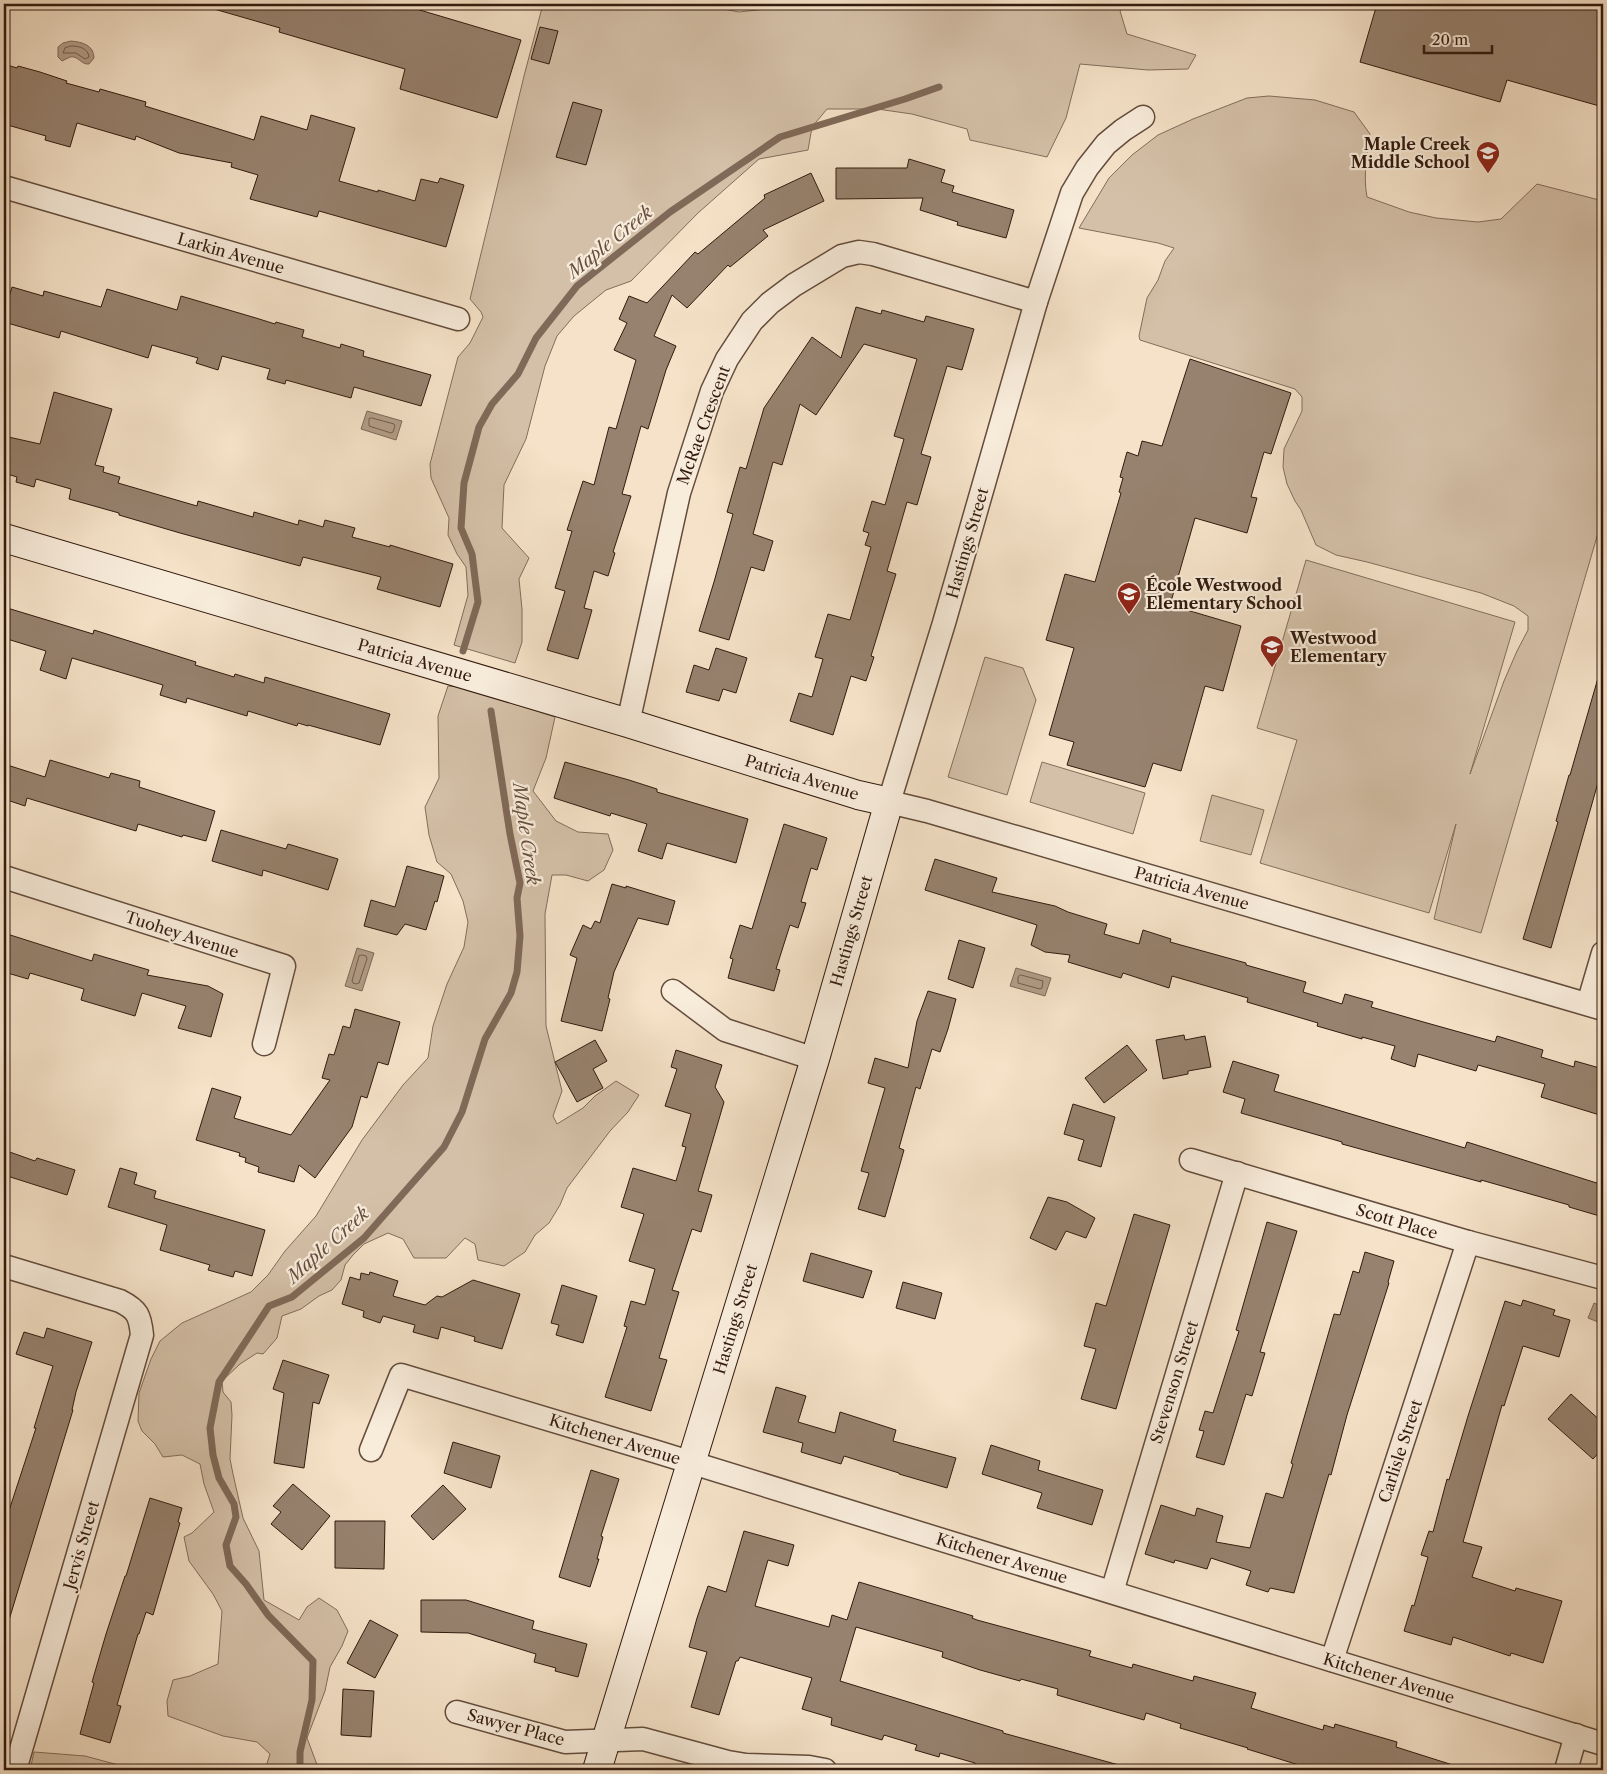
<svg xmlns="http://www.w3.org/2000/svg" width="1607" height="1774" font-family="'Libre Caslon Text',serif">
  <rect width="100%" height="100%" fill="#f5e2c8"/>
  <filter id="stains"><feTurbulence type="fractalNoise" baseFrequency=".004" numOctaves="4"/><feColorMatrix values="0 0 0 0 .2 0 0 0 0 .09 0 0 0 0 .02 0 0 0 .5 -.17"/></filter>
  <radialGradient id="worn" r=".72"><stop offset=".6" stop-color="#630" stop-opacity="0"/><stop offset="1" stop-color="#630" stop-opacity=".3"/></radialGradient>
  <g fill="#d4c0a8" stroke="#836d5b">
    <polygon points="543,4 697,4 739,12 793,6 794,4 1127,4 1120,11 1127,34 1196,55 1188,69 1148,70 1080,64 1066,118 1047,157 970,140 967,129 912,114 877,109 827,109 812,127 808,150 759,159 698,213 631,281 606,290 574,316 557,336 545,366 526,439 504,485 502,528 529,558 519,579 522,609 522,642 515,663 454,645 468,595 466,567 457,554 448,535 449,518 431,478 430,464 458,357 470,343 483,317 481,312 470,299 524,76"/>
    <path d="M1269,96l46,4 39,12 16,22c-3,21 -7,41 -3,63l42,15 27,6 42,4 23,-3 36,-35 66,17v315l-122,417 -47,-14 22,-95 -27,89 -169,-50 37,-123 -40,-12 49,-168 209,62 -45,152 34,-93 13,-30 11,-21v-14l-14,-10 -33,-13 -114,-31 -31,-7 -20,-10 -15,-35 -6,-9 -8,-17 -4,-17 1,-18 18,-38v-14l-7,-8 -155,-49 -1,-4 8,-38 11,-18 7,-19 9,-13 -16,-5 -79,-15 30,-50 23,-23 26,-20 35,-16 54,-21z"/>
    <polygon points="985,657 1023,668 1036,700 1007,795 948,777"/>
    <polygon points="448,686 460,687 555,717 546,758 533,791 556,821 578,832 608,834 613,850 604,870 588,881 566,875 552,875 545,914 546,1026 562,1091 553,1116 557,1124 583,1108 595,1096 616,1081 639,1095 628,1112 610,1131 567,1188 560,1205 549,1223 535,1235 525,1252 504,1266 478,1260 475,1244 465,1238 446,1258 414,1258 403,1239 388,1233 364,1244 353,1255 345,1265 341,1280 332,1290 319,1296 301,1309 282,1316 277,1338 263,1354 257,1353 240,1364 222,1381 223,1392 231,1402 232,1415 230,1459 233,1474 243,1518 259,1551 264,1600 299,1620 307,1607 319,1598 337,1610 348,1631 342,1646 330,1667 325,1691 307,1738 319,1770 265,1770 270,1754 257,1742 223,1736 168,1716 167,1701 173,1680 190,1676 218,1664 222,1611 213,1594 189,1561 184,1537 192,1533 214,1512 204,1484 200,1464 182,1455 163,1457 155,1444 142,1431 138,1421 139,1393 151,1359 160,1341 182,1323 251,1292 268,1275 285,1251 316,1216 362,1140 403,1085 428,1058 433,1026 447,984 464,947 468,922 463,901 451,874 437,862 429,835 425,807 439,778 438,716"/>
    <polygon points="1042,762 1145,793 1133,834 1030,802"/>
    <polygon points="1212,795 1264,810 1251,855 1200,841"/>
    <polygon points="34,1752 85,1756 137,1770 30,1770"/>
  </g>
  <g fill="#b39e89" stroke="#7f6958">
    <path d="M71,41c11,1 23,4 23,17l-5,6c-8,1 -11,-9 -19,-7 -3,1 -5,3 -8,4l-4,-4v-10l5,-4z"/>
    <polygon points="367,411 402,421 396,440 361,429"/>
    <polygon points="357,948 374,953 362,991 345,986"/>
    <polygon points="1016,968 1051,978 1045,996 1010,986"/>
    <polygon points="1594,1303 1603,1307 1603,1324 1588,1318"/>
  </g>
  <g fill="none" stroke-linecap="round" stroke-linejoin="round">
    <g stroke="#725c4c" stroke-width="1">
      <path d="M71,46c8,0 17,2 18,11l-4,2 -9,-6h-13l2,-5z"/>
      <polygon points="372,418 394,424 395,426 393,432 391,433 369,426 369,419"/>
      <polygon points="362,955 366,956 367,959 359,983 356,984 353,983 352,981 359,956"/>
      <polygon points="1021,975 1043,981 1042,988 1040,989 1018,983 1018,977"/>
    </g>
    <g stroke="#7f6958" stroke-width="7">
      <polyline points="463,651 478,602 472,554 461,528 464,483 479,427 492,404 518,374 536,338 577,286 670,212 780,137 905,99 939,87"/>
      <polyline points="300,1770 300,1752 312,1700 313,1661 268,1615 246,1584 230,1566 226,1545 236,1517 234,1504 219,1478 213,1455 210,1428 219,1382 269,1306 292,1297 364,1238 444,1147 462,1112 485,1039 511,993 517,972 520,936 517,898 520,883 510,834 491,711"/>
    </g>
  </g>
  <g fill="#97826f" stroke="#321a0e">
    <polygon points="215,4 394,4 413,9 413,8 521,40 497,118 400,89 405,69 279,32 280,28 214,9"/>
    <polygon points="1377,4 1603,4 1603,107 1507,80 1500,102 1360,62"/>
    <polygon points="540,27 558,31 549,64 531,59"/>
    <polygon points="4,64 17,68 18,66 40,72 67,81 66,83 99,92 100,89 146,102 145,106 254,140 261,116 307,130 311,115 355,128 339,181 378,192 378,190 415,201 421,179 438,183 440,178 464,185 446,247 319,211 317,217 250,199 258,175 231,167 232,163 179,153 136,136 135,140 77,123 70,147 45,140 46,136 4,124"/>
    <polygon points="573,102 602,110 586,165 556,157"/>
    <polygon points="909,159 945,170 941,182 954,186 952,192 1014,210 1006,238 957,225 958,222 920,210 923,198 836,199 836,168 907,168"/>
    <polygon points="811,173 824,201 763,230 768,236 730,267 728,265 687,308 672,295 654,336 676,346 666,370 648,429 641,426 622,494 631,496 613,552 615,553 608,576 594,571 584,608 592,610 578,659 547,650 565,591 555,588 572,531 567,530 583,481 594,485 609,427 616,429 636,360 614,350 627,323 619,319 629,296 647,303 695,252 698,254 765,198 764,195"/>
    <polygon points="12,287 43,296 44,291 101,307 107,289 177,310 181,296 256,318 275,324 276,322 304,330 302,337 340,348 341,344 364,351 363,356 431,375 421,406 354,387 351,398 286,380 285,384 267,379 270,369 222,356 218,370 196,363 198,358 152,345 148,358 61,331 59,338 4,322 4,314"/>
    <polygon points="856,307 881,314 882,310 924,322 926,316 974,329 962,370 947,366 921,454 931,457 917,505 907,502 887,571 896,574 871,656 874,657 866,681 851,676 833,735 790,721 799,693 812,697 823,659 815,657 828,614 850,620 871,547 865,545 869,533 863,531 872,501 885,505 904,439 894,436 917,359 864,344 816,415 800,404 782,465 773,462 753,534 773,541 764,571 751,567 729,640 699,631 714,582 733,514 727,512 740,467 746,469 764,408 812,337 841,358"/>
    <polygon points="1190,359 1291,393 1271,454 1264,452 1251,497 1257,498 1247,533 1195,518 1170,605 1241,626 1223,691 1205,686 1181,771 1153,763 1145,787 1067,765 1074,742 1049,735 1074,648 1046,640 1065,574 1095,582 1121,493 1119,492 1123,478 1120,477 1127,452 1138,456 1142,441 1162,446"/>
    <polygon points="54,392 112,409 95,465 104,467 103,472 120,477 118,483 197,506 198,501 253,517 254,512 298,525 299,520 323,527 325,520 355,528 352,537 390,547 390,545 453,564 440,607 377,589 381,577 303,557 300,566 180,533 119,515 119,513 69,499 71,489 36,479 34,487 16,482 17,477 4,473 4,436 40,444"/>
    <polygon points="4,607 93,634 94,630 196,662 195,665 234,677 235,674 264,683 265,677 390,714 380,745 308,725 308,726 298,723 297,726 248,711 247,716 187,698 186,703 160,695 163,685 72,658 66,679 40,670 46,651 4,638"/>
    <polygon points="716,648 747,658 736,693 723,689 719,701 686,692 694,665 709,670"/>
    <polygon points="1598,678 1603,679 1603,765 1551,948 1523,939 1558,822 1556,821 1569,775 1570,775"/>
    <polygon points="50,760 109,778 111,773 140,781 139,787 215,811 206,841 183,835 182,837 138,824 136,831 27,798 25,806 4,799 4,764 45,777"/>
    <polygon points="565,762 629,780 657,789 657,792 748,819 736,863 667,843 662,859 638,851 647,824 611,813 610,816 554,798"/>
    <polygon points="784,824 827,838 817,870 811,868 801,902 806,903 798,928 790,925 776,969 780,970 774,991 728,978 733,959 730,958 740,925 752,929"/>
    <polygon points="221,830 286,849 288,844 338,859 328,890 263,870 262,876 212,861"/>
    <polygon points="935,859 997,878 992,892 1055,906 1068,912 1107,924 1104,934 1139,944 1143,930 1171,939 1170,942 1246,963 1246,965 1306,982 1303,992 1342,1004 1345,994 1373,1002 1371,1007 1427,1023 1495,1042 1497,1036 1543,1050 1541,1057 1574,1067 1575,1061 1603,1069 1603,1116 1541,1097 1545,1084 1478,1065 1476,1071 1418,1054 1415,1067 1391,1059 1395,1046 1362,1037 1362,1039 1317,1026 1318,1023 1247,1002 1248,998 1172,976 1169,988 1123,973 1121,978 1068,962 1070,955 1045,952 1031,945 1037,925 925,890"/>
    <polygon points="407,866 444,876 437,902 435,901 426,930 405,924 397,935 364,926 371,900 395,907"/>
    <polygon points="612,884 626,888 626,886 675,901 668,925 638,918 614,972 608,998 610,999 602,1031 561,1021 577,958 570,955 583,925 591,929 595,921 600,923"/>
    <polygon points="4,933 92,961 94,954 149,970 147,975 208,986 223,994 211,1037 178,1028 186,1006 142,993 135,1016 81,1000 84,989 30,973 28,979 4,972"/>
    <polygon points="959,940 985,948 973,988 948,979"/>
    <polygon points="928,991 956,999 948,1029 940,1052 932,1049 920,1089 916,1087 899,1148 904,1150 885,1217 858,1209 869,1173 861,1171 885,1088 868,1083 875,1058 908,1068 917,1021"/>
    <polygon points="355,1009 400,1022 388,1065 378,1062 367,1098 361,1096 352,1127 315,1178 299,1165 294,1182 258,1172 259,1167 245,1162 246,1158 239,1156 240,1153 196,1140 212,1088 241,1097 234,1118 291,1135 330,1080 322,1078 329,1054 334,1055 343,1026 350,1028"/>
    <polygon points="1184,1035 1185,1040 1205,1036 1211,1067 1188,1071 1188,1074 1163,1079 1156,1040"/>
    <polygon points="595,1040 607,1061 593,1069 603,1088 577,1102 555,1062"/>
    <polygon points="1127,1045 1147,1070 1104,1103 1085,1078"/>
    <polygon points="676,1050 722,1065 715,1087 724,1102 698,1191 712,1195 701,1232 692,1229 672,1290 679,1292 659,1358 667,1360 651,1411 605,1397 627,1327 624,1326 631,1301 645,1305 655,1269 629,1261 644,1214 621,1207 633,1168 676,1181 686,1147 682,1146 691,1114 665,1106 677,1069 671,1067"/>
    <polygon points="1233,1061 1279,1075 1274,1091 1465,1148 1467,1142 1603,1185 1603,1217 1569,1207 1569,1205 1481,1180 1481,1182 1342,1144 1342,1142 1241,1113 1245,1099 1223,1092"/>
    <polygon points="1073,1104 1115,1117 1101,1167 1078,1160 1084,1140 1064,1134"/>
    <polygon points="4,1150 35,1161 37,1158 75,1170 67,1195 4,1175"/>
    <polygon points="120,1168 137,1173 134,1184 156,1191 154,1198 265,1230 252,1276 235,1271 233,1277 208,1270 210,1265 160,1250 167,1225 108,1207"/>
    <polygon points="1048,1197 1067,1202 1095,1218 1086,1238 1066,1231 1056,1250 1030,1238"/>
    <polygon points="1134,1214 1170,1225 1116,1409 1081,1399 1096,1349 1084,1346 1096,1303 1106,1306"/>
    <polygon points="1267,1222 1297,1231 1260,1352 1265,1353 1252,1396 1246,1394 1224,1465 1196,1457 1204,1431 1199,1430 1205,1411 1213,1413 1239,1331 1236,1330"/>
    <polygon points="1365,1252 1394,1261 1388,1282 1389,1283 1347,1415 1331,1475 1329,1474 1294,1593 1270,1588 1268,1592 1246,1585 1251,1571 1211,1558 1207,1569 1175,1560 1174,1563 1145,1554 1161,1505 1195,1516 1197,1508 1223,1516 1216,1542 1250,1548 1266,1493 1283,1498 1293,1464 1291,1463 1334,1314 1340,1315 1353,1271 1359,1273"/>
    <polygon points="811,1253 872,1271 863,1298 803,1281"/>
    <polygon points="370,1272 398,1281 393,1296 425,1305 437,1296 442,1297 473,1280 520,1294 502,1349 474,1341 475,1337 441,1327 438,1339 413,1332 415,1325 383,1316 380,1323 363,1317 364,1311 342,1304 350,1277 360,1280 361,1273 369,1275"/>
    <polygon points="903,1282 942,1293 935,1319 896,1308"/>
    <polygon points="562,1285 597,1296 583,1343 556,1335 559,1325 551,1323"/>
    <polygon points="1523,1300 1555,1310 1553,1315 1570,1320 1559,1357 1523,1346 1504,1406 1502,1405 1463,1542 1482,1547 1472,1577 1515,1591 1516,1588 1562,1601 1543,1663 1511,1653 1510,1656 1453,1637 1451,1645 1404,1631 1412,1605 1414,1606 1428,1557 1421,1555 1429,1531 1433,1532 1447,1479 1449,1480 1468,1416 1505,1301 1521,1306"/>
    <polygon points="47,1328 92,1342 76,1392 72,1410 73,1410 9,1620 4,1619 4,1526 36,1428 34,1428 53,1366 16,1354 24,1332 44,1338"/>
    <polygon points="283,1360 329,1375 319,1404 313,1402 304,1468 274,1463 284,1393 273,1389"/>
    <polygon points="776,1387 806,1396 798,1422 835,1433 840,1412 896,1430 893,1441 956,1458 947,1488 899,1474 899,1473 844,1456 841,1464 801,1452 803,1443 763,1432"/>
    <polygon points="1571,1394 1603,1423 1603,1448 1593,1459 1548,1419"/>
    <polygon points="453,1442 500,1456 491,1488 444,1473"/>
    <polygon points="991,1445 1040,1461 1038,1470 1103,1490 1092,1525 1037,1508 1042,1493 982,1474"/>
    <polygon points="591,1470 619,1479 601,1536 603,1537 597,1559 599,1559 590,1587 559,1577"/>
    <polygon points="293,1484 330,1516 302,1550 271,1524 281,1512 273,1506"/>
    <polygon points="443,1485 466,1509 433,1540 411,1516"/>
    <polygon points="150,1498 182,1508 178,1522 180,1523 153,1615 146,1612 139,1634 138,1634 117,1705 121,1706 110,1743 80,1734 94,1683 92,1682 106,1634 125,1576 126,1576"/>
    <polygon points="335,1521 385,1521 384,1569 335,1568"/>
    <polygon points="744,1531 794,1545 788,1566 768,1560 755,1606 829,1627 832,1615 847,1620 859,1582 973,1616 972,1618 977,1620 1091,1651 1089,1656 1132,1668 1133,1664 1193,1681 1194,1676 1256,1693 1251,1708 1323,1730 1324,1725 1334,1728 1335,1724 1397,1742 1396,1747 1456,1766 1456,1770 1315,1770 1247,1749 1248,1748 1180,1728 1181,1724 1146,1713 1144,1720 1057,1695 1058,1689 1021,1679 1020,1681 980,1670 942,1657 943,1652 856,1627 840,1681 1003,1731 1003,1733 1119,1765 1119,1770 973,1770 975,1763 940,1753 939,1757 915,1750 917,1745 884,1735 882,1740 831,1725 832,1718 802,1709 812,1678 740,1657 738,1661 736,1661 719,1715 691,1707 707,1652 689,1647 697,1618 708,1586 726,1592"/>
    <polygon points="421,1600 466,1600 534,1621 532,1629 587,1644 578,1677 555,1671 556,1668 534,1662 536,1654 468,1633 421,1632"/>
    <polygon points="370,1620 398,1635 375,1678 347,1663"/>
    <polygon points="343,1689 374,1691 371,1737 341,1735"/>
  </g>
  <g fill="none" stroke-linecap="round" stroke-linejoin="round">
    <g stroke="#634c3c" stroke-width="25">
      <g id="street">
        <polyline points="1143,117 1123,130 1106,144 1087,168 1072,193 1036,302 944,623 889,802 927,811 1603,1009"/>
        <polyline points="4,187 458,319"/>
        <polyline points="628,723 679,493 712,391 727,359 752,321 770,303 794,285 842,256 859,252 873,254 1036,302"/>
        <polyline points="4,877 284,966 264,1044"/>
        <polyline points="673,991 725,1030 815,1059"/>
        <polyline points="1588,1004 1603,953"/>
        <polyline points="1191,1160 1468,1242 1603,1278"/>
        <path d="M4,1266l116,35c18,9 20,15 22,34l-127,435"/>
        <polyline points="371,1450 401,1375 657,1452 1603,1744"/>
        <polyline points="1112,1592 1237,1173"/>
        <polyline points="1332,1660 1468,1242"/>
        <polyline points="457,1712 565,1742 643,1739 728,1762 746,1765 809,1767 825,1770"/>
        <polyline points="1566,1770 1576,1735"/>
      </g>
    </g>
    <g stroke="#321a0e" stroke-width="30">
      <polyline id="secondary" points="4,538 628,723 858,795 889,802 815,1059 597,1770"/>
    </g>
    <use href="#street" stroke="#f8ecdb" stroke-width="22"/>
    <use href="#secondary" stroke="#f8ecdb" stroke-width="28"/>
  </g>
  <defs>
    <g id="school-pin" transform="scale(1.25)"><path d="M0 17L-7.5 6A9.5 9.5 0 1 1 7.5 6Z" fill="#8f2418" stroke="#f8ecdb"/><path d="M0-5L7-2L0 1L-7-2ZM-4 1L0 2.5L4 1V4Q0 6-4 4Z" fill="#fff"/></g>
  </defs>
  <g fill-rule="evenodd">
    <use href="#school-pin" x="1488" y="153"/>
    <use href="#school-pin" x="1129" y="594"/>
    <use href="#school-pin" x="1272" y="647"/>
  </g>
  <g text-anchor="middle" stroke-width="4.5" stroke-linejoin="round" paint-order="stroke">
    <g font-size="16" font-weight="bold" fill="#321a0e" stroke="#f8ecdb" text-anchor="start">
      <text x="1470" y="150" text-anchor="end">Maple Creek<tspan x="1470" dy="18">Middle School</tspan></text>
      <text x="1146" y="591">École Westwood<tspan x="1146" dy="18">Elementary School</tspan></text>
      <text x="1290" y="644">Westwood<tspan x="1290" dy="18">Elementary</tspan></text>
    </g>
    <g font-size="16" fill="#321a0e" stroke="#f8ecdb">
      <text transform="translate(231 253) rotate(16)" y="6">Larkin Avenue</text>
      <text transform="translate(703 425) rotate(-70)" y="6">McRae Crescent</text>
      <text transform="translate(967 543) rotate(-74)" y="6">Hastings Street</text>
      <text transform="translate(415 660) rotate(16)" y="6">Patricia Avenue</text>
      <text transform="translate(802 777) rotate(17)" y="6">Patricia Avenue</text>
      <text transform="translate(1192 888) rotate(16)" y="6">Patricia Avenue</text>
      <text transform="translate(851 931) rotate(-74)" y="6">Hastings Street</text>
      <text transform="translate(182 934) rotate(18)" y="6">Tuohey Avenue</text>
      <text transform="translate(1397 1221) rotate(17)" y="6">Scott Place</text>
      <text transform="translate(735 1319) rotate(-73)" y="6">Hastings Street</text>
      <text transform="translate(1174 1382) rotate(-73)" y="6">Stevenson Street</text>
      <text transform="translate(615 1439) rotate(17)" y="6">Kitchener Avenue</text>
      <text transform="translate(1400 1451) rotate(-72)" y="6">Carlisle Street</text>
      <text transform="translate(81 1545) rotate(-74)" y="6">Jervis Street</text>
      <text transform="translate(1002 1558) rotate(17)" y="6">Kitchener Avenue</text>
      <text transform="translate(1389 1678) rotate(17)" y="6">Kitchener Avenue</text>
      <text transform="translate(516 1727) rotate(15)" y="6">Sawyer Place</text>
    </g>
    <g font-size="18" font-style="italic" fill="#664f3f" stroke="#f8ecdb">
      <text transform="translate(610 242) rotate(-39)" y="6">Maple Creek</text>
      <text transform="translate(526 834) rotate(82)" y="6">Maple Creek</text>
      <text transform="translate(328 1245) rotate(-42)" y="6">Maple Creek</text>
    </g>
  </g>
  <rect width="1607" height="1774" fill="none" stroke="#f5e2c8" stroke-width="20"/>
  <rect x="5" y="5" width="1597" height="1764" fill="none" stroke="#321a0e" stroke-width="2.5"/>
  <rect x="10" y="10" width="1587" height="1754" fill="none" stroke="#321a0e"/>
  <path d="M1424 45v8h68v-8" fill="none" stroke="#321a0e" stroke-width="2.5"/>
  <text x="1432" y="45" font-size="15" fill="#321a0e" stroke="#f8ecdb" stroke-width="4" paint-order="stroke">20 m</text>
  <rect width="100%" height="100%" filter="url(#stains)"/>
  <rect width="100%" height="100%" fill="url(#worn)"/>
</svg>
